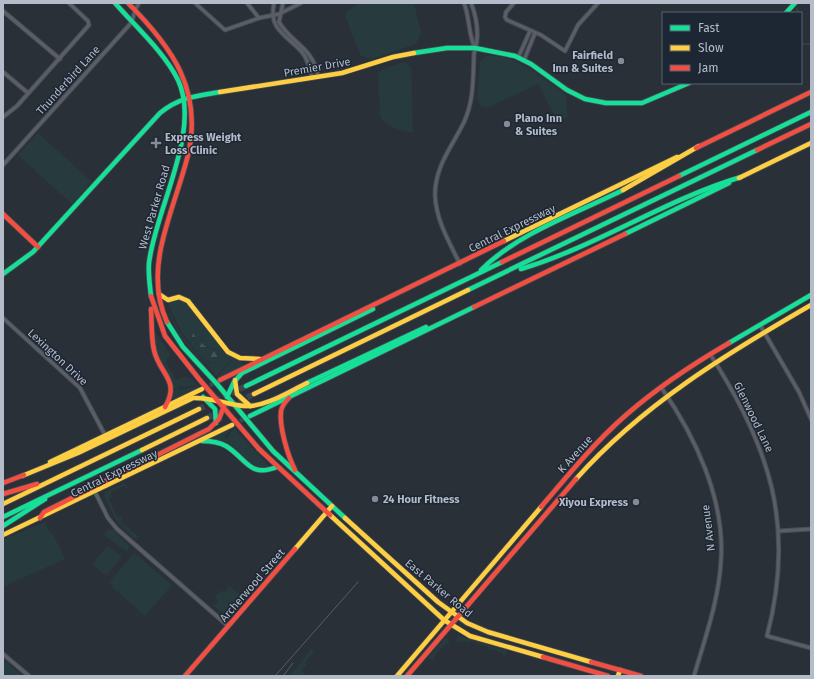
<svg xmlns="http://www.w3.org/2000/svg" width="814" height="679" font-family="'Fira Sans',sans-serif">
  <defs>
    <pattern id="forest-firs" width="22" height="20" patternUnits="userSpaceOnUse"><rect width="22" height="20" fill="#273a3e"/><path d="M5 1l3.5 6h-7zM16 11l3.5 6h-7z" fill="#445559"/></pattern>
  </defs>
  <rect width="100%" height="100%" fill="#2a3038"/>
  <g fill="#273a3e" fill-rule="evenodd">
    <polygon points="360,3 414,3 421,33 416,44 371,59 361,56 345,16 346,12"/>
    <path d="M486,56c26,-4 56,22 76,36l4,5 2,20 -11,4 -19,-37 -49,23 -8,-1 -4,-8 3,-37z"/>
    <path d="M402,63h4l5,5 2,65c-11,-3 -27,-5 -33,-17l-2,-43 7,-5z"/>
    <polygon points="38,133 92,182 72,204 18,155"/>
    <path d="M178,300c23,4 35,54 64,62l1,4 -25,12 -1,-1 15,-17 -1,-1 -1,3 -14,14 -34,-43 -15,-31zM197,333l6,12 12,4 4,5 -3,8 -7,1c-7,-8 -10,-18 -17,-26z"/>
    <polygon points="165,303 179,331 205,364 209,371 178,334"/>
    <polygon points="154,330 170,354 166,362 175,378 178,380 183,377 190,378 197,385 179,387 179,390 198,386 199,387 176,399 172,397 174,390 177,389 174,389 156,353"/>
    <polygon points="233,426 224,438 226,439 234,428 270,467 269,470 256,469 229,445 215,439 214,435"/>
    <polygon points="124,483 126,484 127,488 124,486 111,492 112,497 109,499 117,517 121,516 123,519 121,522 138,536 141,534 136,540 116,520 104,496 105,492"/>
    <polygon points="45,522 49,532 53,534 65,559 21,579 20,578 3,588 3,539"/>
    <polygon points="112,529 129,546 127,552 104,535 107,530"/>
    <polygon points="108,545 122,557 106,576 92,564"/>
    <polygon points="134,553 172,585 145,616 112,587 113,585 109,582"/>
    <polygon points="228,585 244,598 230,614 225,615 210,603 215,605 218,601 215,597 221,590 224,593 229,587"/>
    <polygon points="458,636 507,651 506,655 503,657 503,653 491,649 489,652 488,647 469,641 467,644 466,641 446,644 433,657 435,659 434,661 428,658 446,637 450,643 456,642"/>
    <polygon points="311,649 314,652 305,662 307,665 301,670 307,676 290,676"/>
    <polygon points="3,659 23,676 3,676"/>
  </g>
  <path fill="url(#forest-firs)" d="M193,333l6,1c4,17 7,10 18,17l2,5 -3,6 -5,1c-8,-3 -12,-19 -19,-26z"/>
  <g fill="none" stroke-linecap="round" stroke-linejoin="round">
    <g stroke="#384963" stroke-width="1">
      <polyline points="797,9 799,13"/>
      <polyline points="801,44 811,44"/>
    </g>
    <g stroke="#3f454e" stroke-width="4.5" stroke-dasharray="4.5 2" stroke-linecap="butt">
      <polyline points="204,388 219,381"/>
      <polyline points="234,424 248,417"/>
    </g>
    <g stroke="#3f454e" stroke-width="6" stroke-dasharray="6 3" stroke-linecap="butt">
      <polyline points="199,409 246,386"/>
      <polyline points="207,418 254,394"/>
    </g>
    <g stroke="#484c53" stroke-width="5">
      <g id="street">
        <polyline points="195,3 225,30 259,18 279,14 301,3"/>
        <polyline points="247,3 259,18"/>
        <path d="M274,3c-6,27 13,32 28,49 6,7 8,17 10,26"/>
        <path d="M283,3l-4,19c13,22 35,26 39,55"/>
        <path d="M464,3c6,15 4,31 11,45"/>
        <polyline points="514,3 506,12 505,17 507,20 541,35 565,51 578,25 598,3"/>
        <polyline points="3,11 60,59"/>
        <polyline points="518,58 530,31"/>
        <polyline points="524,60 535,33"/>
        <polyline points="3,72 28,93"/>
        <polyline points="3,117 17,106 89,25 88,21 69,3"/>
        <polyline points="3,165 132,22 135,10 139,3"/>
        <path d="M460,264c-11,-22 -24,-44 -25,-69 0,-29 17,-48 29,-73 10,-21 9,-45 10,-68 1,-6 3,-10 3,-15 1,-12 -2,-26 -6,-36"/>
        <polyline points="3,318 80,388 105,435"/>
        <polyline points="760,325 799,392 811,419"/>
        <path d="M710,354c60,93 86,172 57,282l44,12"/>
        <path d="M661,387c34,49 64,112 60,173 -2,40 -16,78 -27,116"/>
        <polyline points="95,492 108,518 117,529 228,626"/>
        <polyline points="779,531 811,529"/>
        <polyline points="3,654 29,676"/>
      </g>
    </g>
    <g stroke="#484c53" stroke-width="6">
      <g id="fast">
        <path d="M115,3c20,23 50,50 63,77 24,51 -23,130 -29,183 -1,11 1,23 2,33"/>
        <polyline points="786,13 795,3"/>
        <polyline points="414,53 447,48 475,48 515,56 531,64 567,90 585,99 606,103 642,103 689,83"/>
        <polyline points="679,176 811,112"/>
        <polyline points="625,234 729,183"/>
        <path d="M521,269c77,-23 143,-69 220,-92"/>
        <path d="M481,270c37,-37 96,-57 142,-80"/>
        <path d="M3,274l30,-22 127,-139c20,-16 36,-17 60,-21"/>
        <polyline points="468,290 757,150"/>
        <polyline points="167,322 183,347 217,384 273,451 345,518"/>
        <polyline points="729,343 811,295"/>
        <polyline points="307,383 426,327"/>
        <polyline points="246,386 502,262"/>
        <polyline points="203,397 215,409 216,423"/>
        <polyline points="227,397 234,382 242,373 373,309"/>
        <polyline points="250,416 474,307"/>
        <path d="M202,441c9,0 17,1 24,5 21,13 23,32 51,21"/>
        <polyline points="3,517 142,450"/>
        <polyline points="3,526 45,499"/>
      </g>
    </g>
    <g stroke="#484c53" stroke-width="6">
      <g id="slow">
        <polyline points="220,92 342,73 393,57 414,53"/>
        <polyline points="739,178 811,143"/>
        <polyline points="623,190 699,146"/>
        <polyline points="504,241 677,157"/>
        <polyline points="159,294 168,300 179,297 188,301 228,352 240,358 260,359"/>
        <polyline points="235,380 237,394 250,406"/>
        <polyline points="254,394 468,290"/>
        <polyline points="142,450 207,418"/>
        <polyline points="50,462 202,389"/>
        <path d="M22,476l56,-23 115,-55c18,-1 34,7 52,8 21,1 43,-14 62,-23"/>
        <path d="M576,479c66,-74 150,-125 235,-174"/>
        <polyline points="3,504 199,409"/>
        <polyline points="330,515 444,620 470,636 543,657"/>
        <polyline points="345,518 438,602 467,623 488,632 591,662"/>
        <polyline points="3,535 232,425"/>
        <polyline points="295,549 332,506"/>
        <polyline points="397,676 541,507"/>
        <polyline points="618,676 620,670"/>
      </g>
    </g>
    <g stroke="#484c53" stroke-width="6">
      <g id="jam">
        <path d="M128,3c44,44 75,87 60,152 -7,28 -18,55 -25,84 -7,27 -8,57 4,83"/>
        <polyline points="696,148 811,92"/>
        <polyline points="757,150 811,124"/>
        <polyline points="3,214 38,247"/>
        <polyline points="502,262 679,176"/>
        <polyline points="151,296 165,336 199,379 259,449 330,515"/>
        <polyline points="474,307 625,234"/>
        <path d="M151,309c1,13 0,28 3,41 5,24 27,30 11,57"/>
        <polyline points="220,380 504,241"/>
        <path d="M289,398c-4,4 -7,8 -8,13 -2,16 7,45 14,59"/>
        <polyline points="3,483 24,475"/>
        <polyline points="3,494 37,484"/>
        <path d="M541,507c27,-32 54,-65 85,-92 32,-28 67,-51 103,-72"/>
        <polyline points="40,518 44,512 209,429 219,419 224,406"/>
        <polyline points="543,657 608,676"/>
        <polyline points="591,662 641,676"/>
        <polyline points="185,676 295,549"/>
        <polyline points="407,676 576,479"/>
      </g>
    </g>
    <use href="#street" stroke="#5a5e66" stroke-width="3"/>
    <use href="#fast" stroke="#16e098" stroke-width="4.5"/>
    <use href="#slow" stroke="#ffcf43" stroke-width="4.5"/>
    <use href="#jam" stroke="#f24e42" stroke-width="4.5"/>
    <g stroke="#595d64" stroke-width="1">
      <polyline points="275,676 358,582"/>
      <polyline points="283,676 293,663"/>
    </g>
  </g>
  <g fill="#848b96" stroke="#1d2633" stroke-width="1.5">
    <circle cx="621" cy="61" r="4"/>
    <circle cx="507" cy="124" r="4"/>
    <path d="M154 137h4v4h4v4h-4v4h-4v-4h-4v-4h4z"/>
    <circle cx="375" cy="499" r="4"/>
    <circle cx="636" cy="502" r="4"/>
  </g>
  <g text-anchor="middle" stroke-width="3" stroke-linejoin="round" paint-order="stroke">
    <g font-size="11" font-weight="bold" fill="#b4bcc9" stroke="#1d2633" text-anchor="start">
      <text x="613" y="59" text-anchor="end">Fairfield<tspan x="613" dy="13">Inn &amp; Suites</tspan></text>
      <text x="515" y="122">Plano Inn<tspan x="515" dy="13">&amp; Suites</tspan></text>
      <text x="165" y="141">Express Weight<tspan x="165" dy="13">Loss Clinic</tspan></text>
      <text x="383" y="503">24 Hour Fitness</text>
      <text x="628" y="506" text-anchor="end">Xiyou Express</text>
    </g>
    <g font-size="11" fill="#b4bcc9" stroke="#1d2633">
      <text transform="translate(317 67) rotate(-10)" y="4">Premier Drive</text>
      <text transform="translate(68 80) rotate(-48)" y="4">Thunderbird Lane</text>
      <text transform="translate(154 207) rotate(-74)" y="4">West Parker Road</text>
      <text transform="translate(512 228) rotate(-26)" y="4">Central Expressway</text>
      <text transform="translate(58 357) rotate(43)" y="4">Lexington Drive</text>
      <text transform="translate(754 417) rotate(64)" y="4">Glenwood Lane</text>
      <text transform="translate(575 454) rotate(-48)" y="4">K Avenue</text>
      <text transform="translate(114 473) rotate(-26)" y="4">Central Expressway</text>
      <text transform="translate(708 528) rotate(-97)" y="4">N Avenue</text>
      <text transform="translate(252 585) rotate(-49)" y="4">Archerwood Street</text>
      <text transform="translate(439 588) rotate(40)" y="4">East Parker Road</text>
    </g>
  </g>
  <rect width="814" height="679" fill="none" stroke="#b4bcc9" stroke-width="8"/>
  <rect x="662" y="12" width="140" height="72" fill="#1d2633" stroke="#59626f"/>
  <rect x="670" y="25" width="20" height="6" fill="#16e098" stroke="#59626f"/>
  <text x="698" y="32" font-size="12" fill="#b4bcc9">Fast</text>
  <rect x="670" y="45" width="20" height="6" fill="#ffcf43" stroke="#59626f"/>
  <text x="698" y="52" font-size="12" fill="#b4bcc9">Slow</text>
  <rect x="670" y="65" width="20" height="6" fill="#f24e42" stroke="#59626f"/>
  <text x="698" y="72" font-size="12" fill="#b4bcc9">Jam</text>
</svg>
